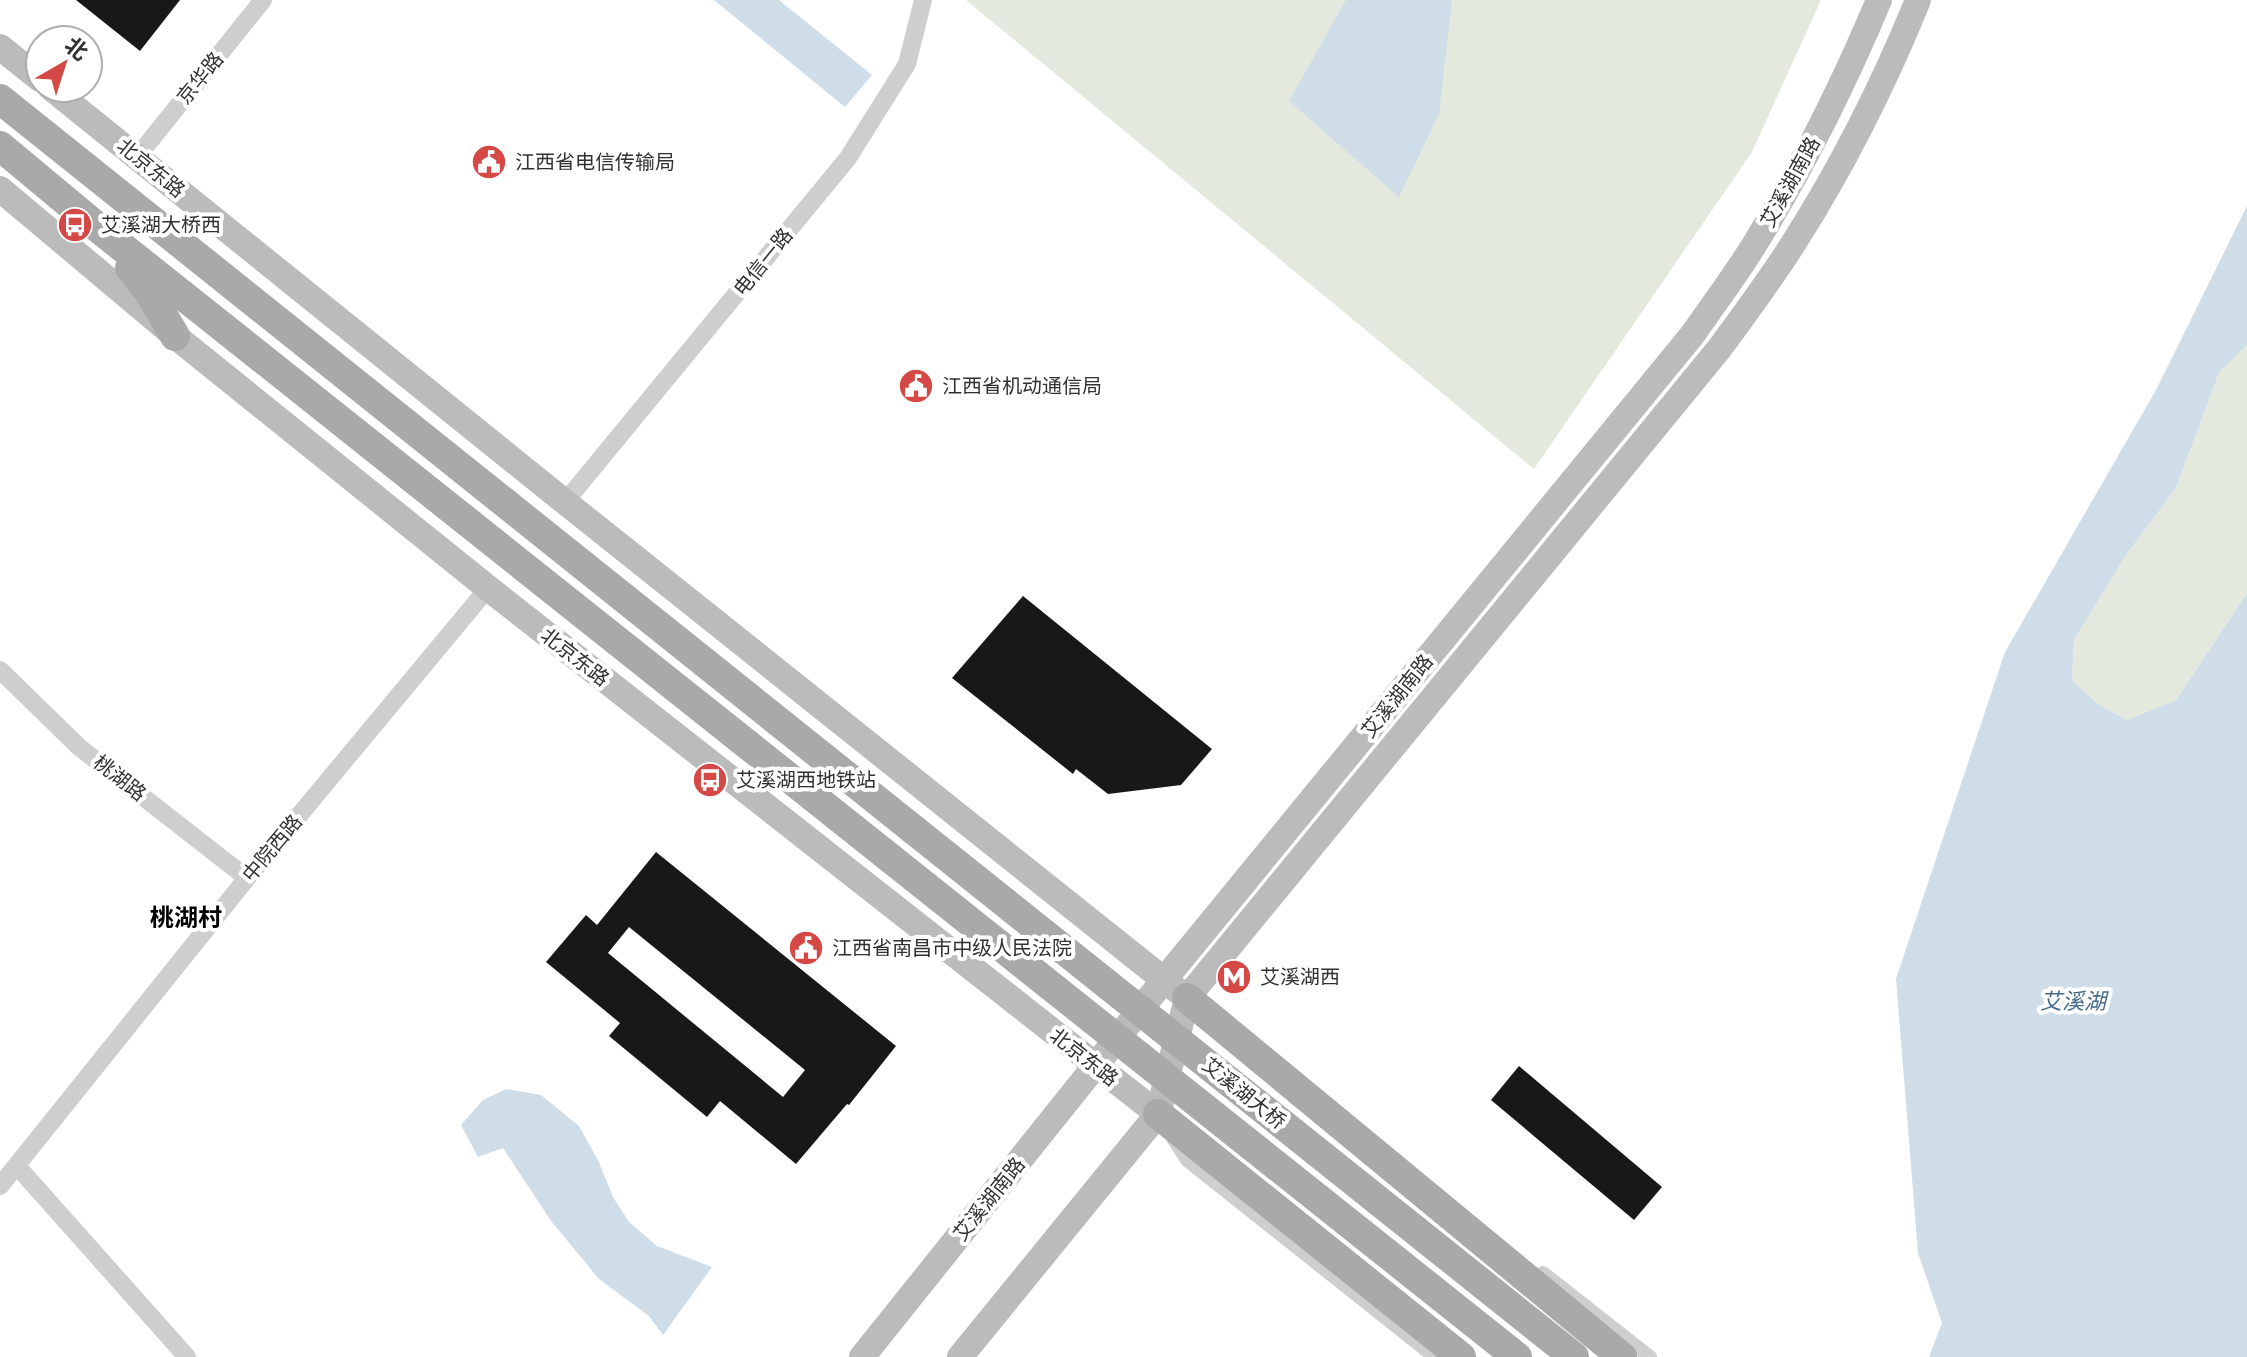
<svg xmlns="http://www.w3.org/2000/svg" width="2247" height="1357" font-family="'DejaVu Sans','Noto Sans SC',sans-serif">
  <rect width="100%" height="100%" fill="#fff"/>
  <g fill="#e3e9dd">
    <polygon points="966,0 1821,0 1752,152 1534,469"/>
    <polygon points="2247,345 2247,593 2176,700 2127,720 2098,704 2072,680 2074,640 2126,555 2176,488 2219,373"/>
  </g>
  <g fill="#cfdde9">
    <polygon points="714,0 779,0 872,75 845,107"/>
    <polygon points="1346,0 1452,0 1439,114 1399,197 1289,101"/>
    <polygon points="2247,206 2247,345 2219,373 2176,488 2126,555 2074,640 2072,680 2098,704 2127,720 2176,700 2247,593 2247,1357 1929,1357 1942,1323 1918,1253 1896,979 2005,652 2156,390"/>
    <polygon points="506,1089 541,1095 579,1126 599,1162 613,1197 629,1222 657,1246 712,1267 663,1335 649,1316 599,1279 551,1221 503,1148 478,1157 461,1125 483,1100"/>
  </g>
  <g fill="#181818" fill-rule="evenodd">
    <polygon points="76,0 180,0 140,51"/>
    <polygon points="1023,596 1212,749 1181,785 1108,794 1076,769 1073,774 952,678"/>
    <path d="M656,852l240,194 -47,59 -2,-1 -51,60 -76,-63 -13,16 -98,-81 11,-13 -74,-61 40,-47 11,10zM629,927l176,143 -22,27 -175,-144z"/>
    <polygon points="1519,1066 1662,1187 1634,1220 1491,1100"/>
  </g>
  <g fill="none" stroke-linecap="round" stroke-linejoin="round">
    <g stroke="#cecece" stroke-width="14">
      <polyline points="1173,1138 1187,1160 1435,1357"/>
      <polyline points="1543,1273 1650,1357"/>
    </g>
    <g stroke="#cecece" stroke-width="18">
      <polyline points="137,157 263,0"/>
      <polyline points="565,502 848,158 907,64 923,0"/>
      <polyline points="0,670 79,747 247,878"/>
      <polyline points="17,1166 187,1357"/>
      <polyline points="0,1186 247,878 488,588"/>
    </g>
    <g stroke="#bbb" stroke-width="26">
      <polyline points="0,47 40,79"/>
      <polyline points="51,88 565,502 1178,991"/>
      <polyline points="0,189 175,336 488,588 1158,1114"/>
      <path d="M862,1357l302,-377 529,-646c22,-32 46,-63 66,-97 46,-75 86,-156 120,-237"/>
      <path d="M960,1357l198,-243 29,-116 532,-649c26,-35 51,-69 74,-105 49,-77 91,-160 125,-244"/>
    </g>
    <g stroke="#a9a9a9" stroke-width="30">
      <polyline points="0,99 914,830"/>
      <polyline points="0,146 102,231 890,858"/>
      <polyline points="130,268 149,292 175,336"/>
      <polyline points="1187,998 1622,1357"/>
      <polyline points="1158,1114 1461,1357"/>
    </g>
    <g stroke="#a9a9a9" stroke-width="30">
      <polyline points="914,830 1574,1357"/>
      <polyline points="890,858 1517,1357"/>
    </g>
  </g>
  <defs>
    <g id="civic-disc" transform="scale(1.8)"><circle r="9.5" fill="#d44846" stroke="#fff"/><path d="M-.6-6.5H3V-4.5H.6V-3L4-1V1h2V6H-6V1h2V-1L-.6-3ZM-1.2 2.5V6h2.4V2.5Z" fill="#fff"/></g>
    <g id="bus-disc" transform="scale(1.8)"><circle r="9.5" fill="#d44846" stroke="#fff"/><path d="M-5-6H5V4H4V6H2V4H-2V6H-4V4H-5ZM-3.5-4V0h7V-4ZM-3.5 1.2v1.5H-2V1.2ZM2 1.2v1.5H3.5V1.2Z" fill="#fff"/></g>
    <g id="metro-disc" transform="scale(1.8)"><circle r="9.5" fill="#d44846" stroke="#fff"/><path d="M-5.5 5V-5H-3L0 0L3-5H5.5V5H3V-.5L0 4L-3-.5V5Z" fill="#fff"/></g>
  </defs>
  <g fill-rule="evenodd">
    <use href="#civic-disc" x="489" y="162"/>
    <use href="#bus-disc" x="75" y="225"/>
    <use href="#civic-disc" x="916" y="386"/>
    <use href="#bus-disc" x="710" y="780"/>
    <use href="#civic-disc" x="806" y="948"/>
    <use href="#metro-disc" x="1234" y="977"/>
  </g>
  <g text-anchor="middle" stroke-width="8" stroke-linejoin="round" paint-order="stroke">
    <g font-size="20" fill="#313131" stroke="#fff">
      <text transform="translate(200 78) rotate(-51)" y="7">京华路</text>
      <text transform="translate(151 168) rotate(39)" y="7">北京东路</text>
      <text transform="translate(1790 182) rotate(-61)" y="7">艾溪湖南路</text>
      <text transform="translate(763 262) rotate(-51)" y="7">电信一路</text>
      <text transform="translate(575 657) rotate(38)" y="7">北京东路</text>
      <text transform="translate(1397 696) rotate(-51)" y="7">艾溪湖南路</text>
      <text transform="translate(120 778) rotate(38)" y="7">桃湖路</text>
      <text transform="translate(272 848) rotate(-50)" y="7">中院西路</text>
      <text transform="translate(1084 1057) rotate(38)" y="7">北京东路</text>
      <text transform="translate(1244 1093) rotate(39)" y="7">艾溪湖大桥</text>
      <text transform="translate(989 1199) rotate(-51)" y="7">艾溪湖南路</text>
    </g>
    <g font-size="20" fill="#313131" stroke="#fff" text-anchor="start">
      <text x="515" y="169">江西省电信传输局</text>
      <text x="101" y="232">艾溪湖大桥西</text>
      <text x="942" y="393">江西省机动通信局</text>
      <text x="736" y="787">艾溪湖西地铁站</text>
      <text x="832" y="955">江西省南昌市中级人民法院</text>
      <text x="1260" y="984">艾溪湖西</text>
    </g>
    <g font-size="22" font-style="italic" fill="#466b8b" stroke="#fff">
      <text x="2073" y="1009">艾溪湖</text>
    </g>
    <g font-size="24" font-weight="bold" fill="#000" stroke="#fff">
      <text x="186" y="926">桃湖村</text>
    </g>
  </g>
  <g transform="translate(64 64) rotate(39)"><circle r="38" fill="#ffffff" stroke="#adadad" stroke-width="2"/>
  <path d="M0-6L14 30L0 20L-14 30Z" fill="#d44846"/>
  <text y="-12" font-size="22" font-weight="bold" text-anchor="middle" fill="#313131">北</text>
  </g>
</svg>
